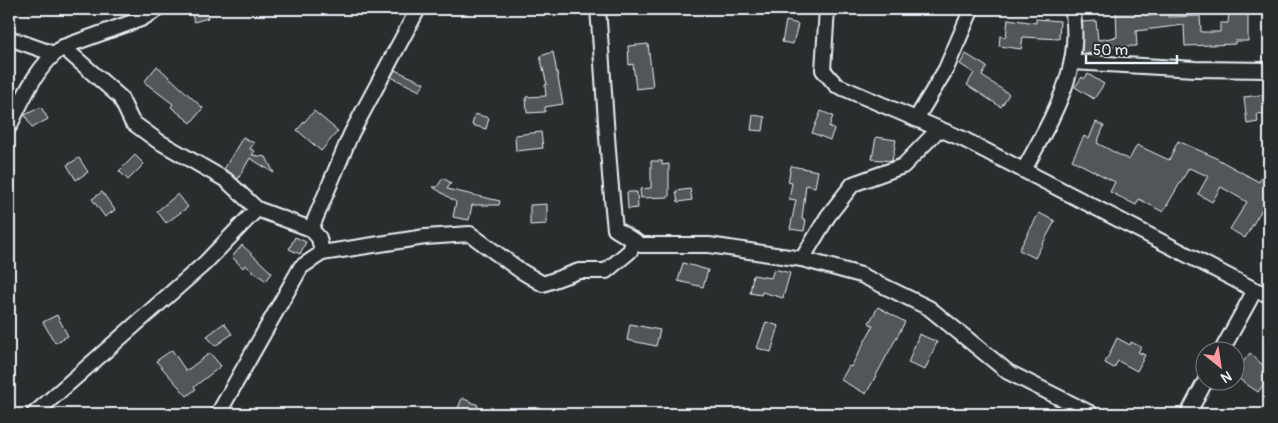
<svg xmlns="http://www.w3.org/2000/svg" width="1278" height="423" font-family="Pangolin,sans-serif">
  <rect width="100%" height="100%" fill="#2a2d2e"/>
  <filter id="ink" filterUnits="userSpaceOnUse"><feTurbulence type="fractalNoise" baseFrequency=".02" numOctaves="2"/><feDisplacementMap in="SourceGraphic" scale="10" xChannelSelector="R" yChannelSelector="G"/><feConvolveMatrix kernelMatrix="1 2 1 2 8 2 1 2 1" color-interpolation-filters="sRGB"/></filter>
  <g filter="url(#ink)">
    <g fill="#535759" stroke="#e8f1f8">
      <polygon points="199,9 205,9 208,18 194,22 191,11"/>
      <polygon points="1116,9 1148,9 1148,16 1168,13 1168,17 1200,16 1201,32 1220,32 1220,23 1228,23 1229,9 1246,9 1246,14 1248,14 1248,41 1235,41 1235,44 1185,46 1184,25 1136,31 1137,46 1098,47 1099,53 1082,54 1082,22 1096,21 1098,40 1117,37"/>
      <polygon points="1008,19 1036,23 1036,19 1060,21 1059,39 1023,37 1021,49 999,46 1000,36 1006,37"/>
      <polygon points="786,21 798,24 793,44 782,42"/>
      <polygon points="648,44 653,87 636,89 633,64 629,65 628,46"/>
      <polygon points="553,52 563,104 545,107 545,112 527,113 526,97 546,96 545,85 547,85 540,56"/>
      <polygon points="966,54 987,67 982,76 1009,94 1001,107 967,85 974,73 960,64"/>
      <polygon points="157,66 203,108 191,123 171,107 173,104 144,82"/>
      <polygon points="395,70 424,83 420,91 391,77"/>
      <polygon points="1088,74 1104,84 1094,99 1075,87 1082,77 1084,79"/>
      <polygon points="1269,94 1269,113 1257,114 1258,122 1247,124 1244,97"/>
      <polygon points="41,107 48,119 32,128 25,115"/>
      <polygon points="314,111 338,131 321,151 297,130"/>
      <polygon points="821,111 833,116 829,127 834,129 830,140 812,133"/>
      <polygon points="475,114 489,118 486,129 472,125"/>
      <polygon points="753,115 765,117 763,131 751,130"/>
      <polygon points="1096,122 1104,126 1097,143 1129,160 1137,145 1169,160 1178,141 1212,156 1259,182 1269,163 1269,197 1245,238 1230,229 1247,202 1221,187 1212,202 1198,194 1208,176 1189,168 1163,212 1139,199 1136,205 1110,192 1115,182 1072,160 1084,136 1089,139"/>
      <polygon points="541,132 543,148 516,151 515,135"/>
      <polygon points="243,137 254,143 250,149 255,151 252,155 266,157 274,173 250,158 238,179 224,169"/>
      <polygon points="876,137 896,140 892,161 872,159"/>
      <polygon points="135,155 144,164 128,180 119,171"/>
      <polygon points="79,158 88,172 76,180 67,165"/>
      <polygon points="651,161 662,161 662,165 669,164 669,197 641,198 640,189 651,188"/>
      <polygon points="791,166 818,171 815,187 806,185 802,219 806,220 804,231 790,229 796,200 789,199 792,183 788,182"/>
      <polygon points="443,178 451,183 447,189 500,201 499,205 472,205 469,220 453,217 456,202 433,187 437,187"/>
      <polygon points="690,189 692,200 678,202 676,191"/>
      <polygon points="102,192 115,210 105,217 92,199"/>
      <polygon points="627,192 637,192 638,208 628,209"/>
      <polygon points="178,194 188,207 166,223 157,211"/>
      <polygon points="547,204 547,224 530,225 530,205"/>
      <polygon points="1039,213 1055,221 1035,258 1019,250"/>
      <polygon points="295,237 306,242 300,254 289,249"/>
      <polygon points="242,245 272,273 266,281 245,265 243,268 232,257"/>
      <polygon points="683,263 708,270 703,287 678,281"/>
      <polygon points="774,269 790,273 783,298 762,292 761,295 750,293 753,275 771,278"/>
      <polygon points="878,307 905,322 866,394 841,380 849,366 851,367 873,326 869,323"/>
      <polygon points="57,315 68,336 55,343 43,322"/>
      <polygon points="766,322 779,326 771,352 757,348"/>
      <polygon points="224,323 232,334 215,346 207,336"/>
      <polygon points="630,324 660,330 656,346 627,340"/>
      <polygon points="919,334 937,342 925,370 908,363"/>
      <polygon points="1117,338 1130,345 1131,342 1141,347 1138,352 1145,355 1137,371 1118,361 1114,368 1105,363"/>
      <polygon points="172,350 186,371 210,353 221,366 194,387 196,389 187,396 156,361"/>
      <polygon points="1250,353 1269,371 1269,377 1258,392 1236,377 1236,371"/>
      <polygon points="462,398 478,405 475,414 456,414"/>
    </g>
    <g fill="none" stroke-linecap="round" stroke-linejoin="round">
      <g stroke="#e8f1f8" stroke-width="18">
        <g id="minor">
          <path d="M598,9c6,73 9,147 17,220l26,16h68l93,14 26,-43 25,-32 50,-18 36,-37"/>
          <polyline points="827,9 823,70 836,85 963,139 1255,290 1269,295"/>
          <polyline points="9,38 54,54"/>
          <polyline points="63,47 120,97 132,122 158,141 226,180 257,209"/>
          <polyline points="1072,62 1195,69 1269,70"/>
          <polyline points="916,119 946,69 969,15 970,9"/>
          <path d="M9,127c14,-28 27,-61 54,-80l78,-28 17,-10"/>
          <path d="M1024,170c27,-51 60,-102 48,-161"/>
          <polyline points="322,253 425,237 470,234 521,271 543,284 579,271 606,271 630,251 634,240"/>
          <polyline points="802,259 861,275 929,308 1008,372 1092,414"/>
          <polyline points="1222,350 1255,290"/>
          <polyline points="34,414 205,263 257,209 311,229 351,134 418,9"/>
          <polyline points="218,414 301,267 322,253 319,238 311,229"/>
          <polyline points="1188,414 1206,380"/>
        </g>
      </g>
      <use href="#minor" stroke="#2a2d2e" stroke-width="14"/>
    </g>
  </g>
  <rect width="1278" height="423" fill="none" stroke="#2a2d2e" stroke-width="30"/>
  <rect x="15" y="15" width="1248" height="393" fill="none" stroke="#e8f1f8" stroke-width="2" filter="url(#ink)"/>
  <g transform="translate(1220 366) rotate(150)"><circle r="24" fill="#2a2d2e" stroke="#767b7f"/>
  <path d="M0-4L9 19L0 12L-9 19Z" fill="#ff9aa2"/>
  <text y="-8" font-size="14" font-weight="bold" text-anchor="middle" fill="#e8f1f8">N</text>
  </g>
  <path d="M1086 55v8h91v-8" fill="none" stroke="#e8f1f8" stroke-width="2.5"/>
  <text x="1093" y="55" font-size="15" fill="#e8f1f8" stroke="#2a2d2e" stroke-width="4" paint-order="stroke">50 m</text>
</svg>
